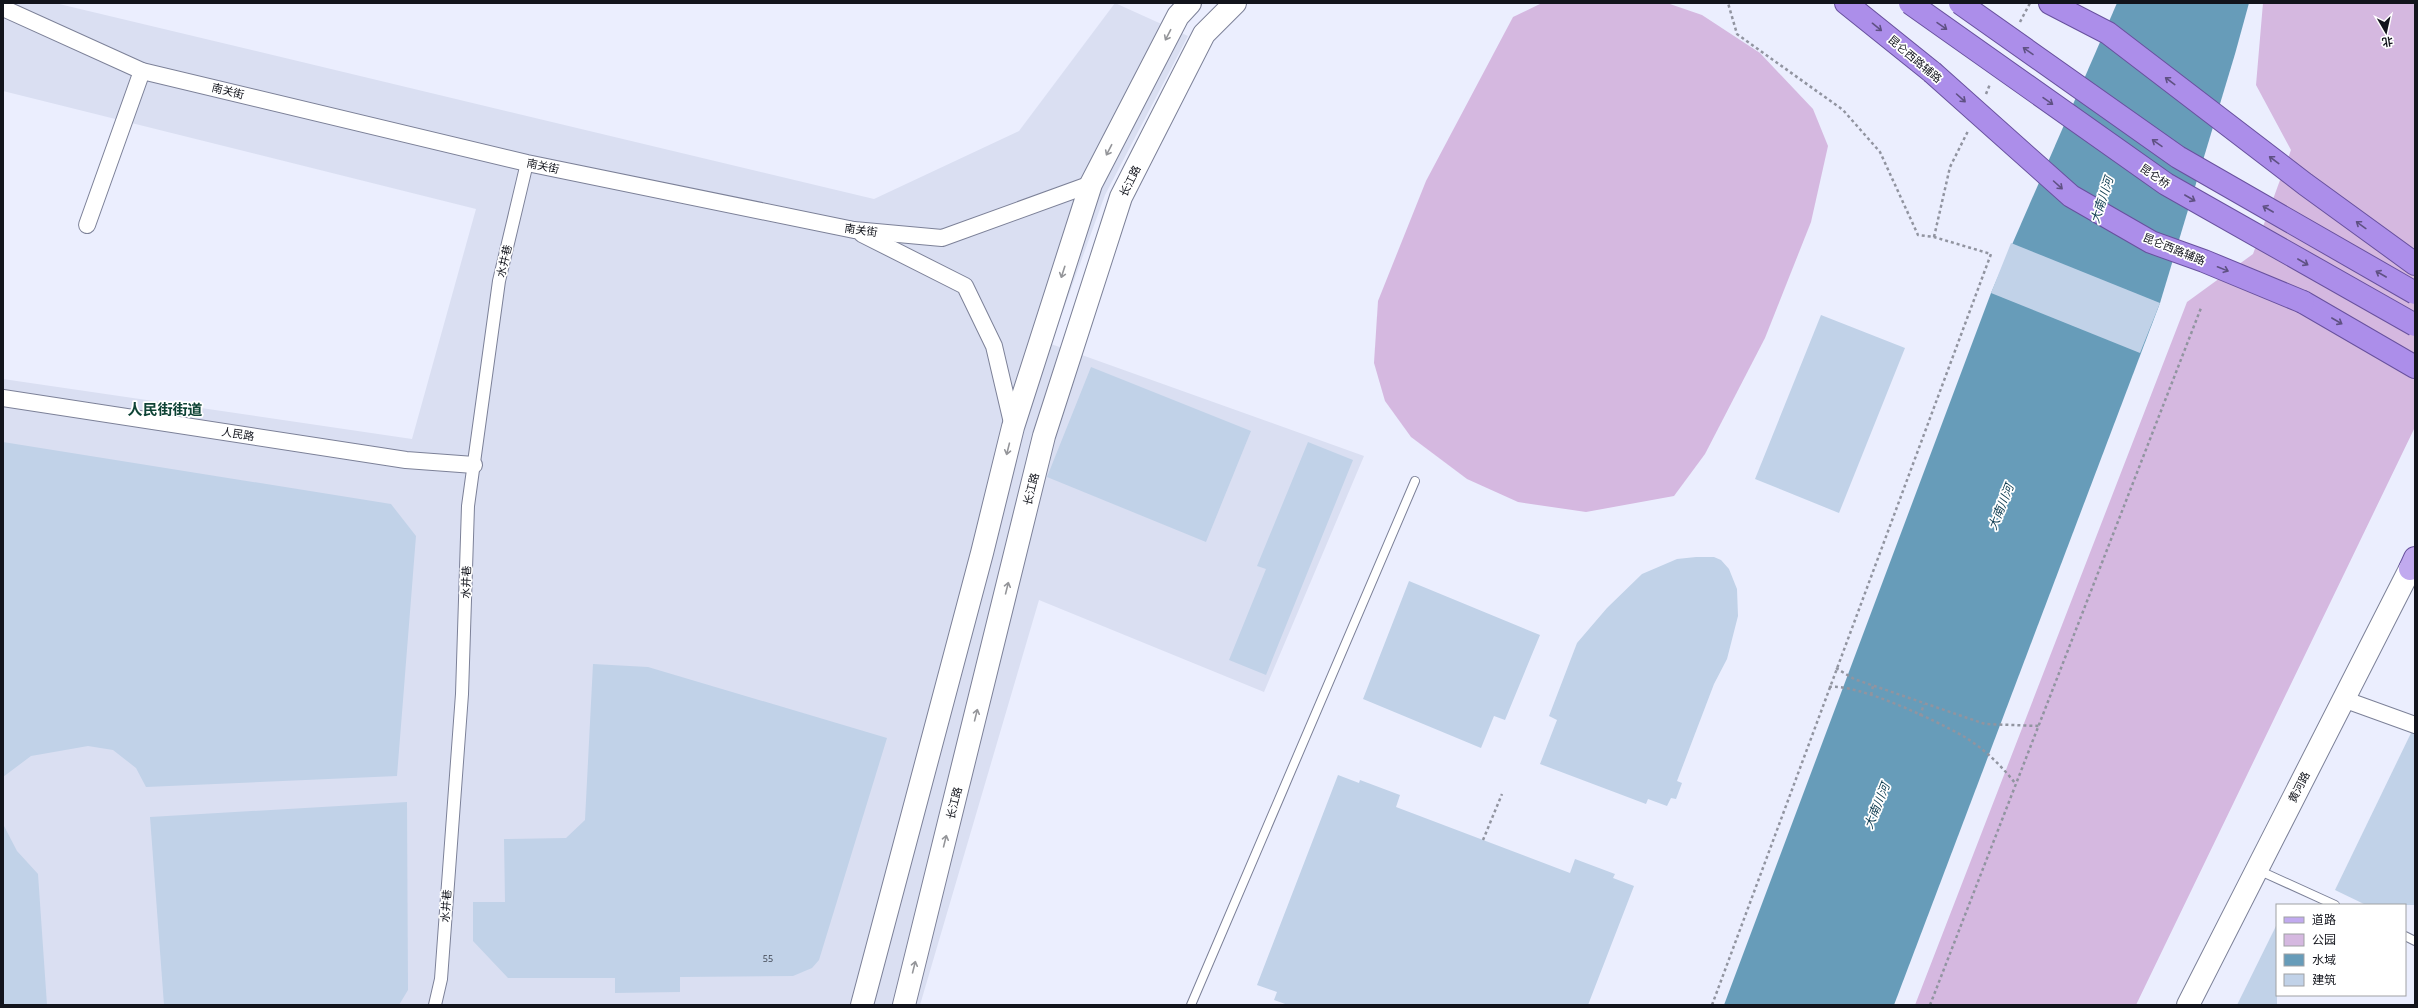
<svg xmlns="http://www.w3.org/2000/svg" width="2418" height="1008" font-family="'Open Sans','Noto Sans SC',sans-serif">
  <rect width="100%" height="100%" fill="#ebeefe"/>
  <polygon fill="#dadff2" points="3,3 55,3 874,199 1019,131 1115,3 1188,36 1105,195 1051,344 1364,456 1264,692 1039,600 920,1005 3,1005 3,379 412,439 476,209 3,91"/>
  <g fill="#d5b8e0">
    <polygon points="1542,3 1667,3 1702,15 1760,53 1813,109 1828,146 1811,222 1765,338 1705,454 1674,496 1586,512 1518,502 1467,479 1411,437 1385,401 1374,363 1378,301 1426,181 1513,17"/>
    <polygon points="2263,3 2415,3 2415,427 2136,1005 1915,1005 2187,302 2253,254 2291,150 2256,85"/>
  </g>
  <polygon fill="#679cb9" points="2117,3 2249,3 2235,54 2160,303 1894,1005 1724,1005 1991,293"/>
  <g fill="#c1d2e8">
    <polygon points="2011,243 2160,303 2140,353 1991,293"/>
    <polygon points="1821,315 1905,348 1839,513 1755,479"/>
    <polygon points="1091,367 1251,431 1206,542 1047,477"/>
    <polygon points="3,442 391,504 416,536 397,776 146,787 136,768 113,750 88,746 31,756 3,777"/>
    <polygon points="1308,442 1353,460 1266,675 1229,660 1266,569 1257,566"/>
    <polygon points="1696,557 1714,557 1721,560 1729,569 1737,589 1738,616 1727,659 1714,684 1677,781 1682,783 1676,799 1671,798 1667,806 1648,799 1646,804 1540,764 1557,720 1549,716 1577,643 1607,608 1642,574 1677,559"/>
    <polygon points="1409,581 1540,635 1505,720 1494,716 1481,748 1363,699"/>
    <polygon points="593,664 648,667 887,738 819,960 812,968 793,976 680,977 680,992 615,993 615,978 508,978 473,941 473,902 505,902 504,839 566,838 585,820"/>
    <polygon points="2411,733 2415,734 2415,905 2366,905 2335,890"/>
    <polygon points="1338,775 1359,783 1360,780 1400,795 1396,807 1570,873 1575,859 1615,874 1613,878 1634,886 1588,1005 1288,1005 1274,1000 1277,992 1257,985"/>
    <polygon points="407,802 408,990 399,1005 164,1005 150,817"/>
    <polygon points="3,824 17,851 38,874 47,1005 3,1005"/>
    <polygon points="2277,924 2277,1005 2237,1005"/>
  </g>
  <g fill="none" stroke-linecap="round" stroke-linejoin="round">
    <g stroke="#7c8198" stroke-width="10">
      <g id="service">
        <polyline points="2258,870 2335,905"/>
        <polyline points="2405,936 2415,941"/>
        <polyline points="1191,1005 1415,481"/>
      </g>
    </g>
    <g stroke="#7c8198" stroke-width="14">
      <polyline id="pedestrian" points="435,1005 441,979 462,694 468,506 499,281 527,163"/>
    </g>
    <g stroke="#7c8198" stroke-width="18">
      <g id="minor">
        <polyline points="3,8 142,71 527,163 854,230 942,238 1091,184"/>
        <polyline points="87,225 142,71"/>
        <polyline points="862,234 965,286 994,346 1013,427"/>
        <polyline points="3,398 406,460 474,465"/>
        <polyline points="2343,699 2415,725"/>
      </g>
    </g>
    <g stroke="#7c8198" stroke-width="24">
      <g id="secondary">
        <polyline points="862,1005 982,553 1013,427 1091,184 1178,16 1190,3"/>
        <polyline points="904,1005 1044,436 1121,197 1204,34 1235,3"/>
        <polyline points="2188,1005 2410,569"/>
      </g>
    </g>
    <g stroke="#68519e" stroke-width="24">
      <polyline id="primary" points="2410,569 2415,558"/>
    </g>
    <g stroke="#68519e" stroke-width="24">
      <g id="trunk">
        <polyline points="1846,3 1932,72"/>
        <polyline points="2050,3 2108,33 2305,184 2415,264"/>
        <polyline points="2303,302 2415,367"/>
      </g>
    </g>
    <g stroke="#9194a0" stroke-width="2.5" stroke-dasharray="3 3" stroke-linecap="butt">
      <polyline points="2020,22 2030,3"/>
      <polyline points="1986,94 1990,84"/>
      <polyline points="1934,237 1950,167 1968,131"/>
      <polyline points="1836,668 1854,679 1985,724 2039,726"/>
      <path d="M1829,687c28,-4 108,34 134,49 19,11 38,29 52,47"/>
      <polyline points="1871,695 1873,686"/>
      <polyline points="1920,716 1924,704"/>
      <polyline points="1483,840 1502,794"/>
      <polyline points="1712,1005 1991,254 1934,237 1918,235 1880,152 1843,110 1737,34 1728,3"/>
      <polyline points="1930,1005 2201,308"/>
    </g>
    <use href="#service" stroke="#fff" stroke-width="8"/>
    <use href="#pedestrian" stroke="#fff" stroke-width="12"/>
    <use href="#minor" stroke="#fff" stroke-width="16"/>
    <use href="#secondary" stroke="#fff" stroke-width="22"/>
    <use href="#primary" stroke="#c1aaef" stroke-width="22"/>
    <use href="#trunk" stroke="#ac8eea" stroke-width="22"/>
    <g stroke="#68519e" stroke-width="24" stroke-linecap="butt">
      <g id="trunk-bridge">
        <polyline points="1910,3 2166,184 2415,325"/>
        <polyline points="1960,3 2178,157 2415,293"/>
        <polyline points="1932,72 2071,196 2151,242 2204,261 2303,302"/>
      </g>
    </g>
    <use href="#trunk-bridge" stroke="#ac8eea" stroke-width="22"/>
  </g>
  <defs><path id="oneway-shaft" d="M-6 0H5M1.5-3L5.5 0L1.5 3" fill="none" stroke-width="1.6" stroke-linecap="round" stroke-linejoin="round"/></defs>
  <g stroke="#5f5183">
    <use href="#oneway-shaft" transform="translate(1942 26) rotate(35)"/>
    <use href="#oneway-shaft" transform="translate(1877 27) rotate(39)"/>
    <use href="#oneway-shaft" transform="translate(2028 51) rotate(-145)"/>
    <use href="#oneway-shaft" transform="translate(2170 81) rotate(-143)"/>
    <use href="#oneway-shaft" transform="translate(1961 98) rotate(42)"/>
    <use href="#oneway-shaft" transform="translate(2048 101) rotate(35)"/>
    <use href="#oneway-shaft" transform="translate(2157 143) rotate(-145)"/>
    <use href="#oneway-shaft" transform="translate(2274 160) rotate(-143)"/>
    <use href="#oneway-shaft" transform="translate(2058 185) rotate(42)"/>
    <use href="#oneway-shaft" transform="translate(2190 198) rotate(30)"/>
    <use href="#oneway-shaft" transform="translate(2268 209) rotate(-150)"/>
    <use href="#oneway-shaft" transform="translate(2361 225) rotate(-144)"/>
    <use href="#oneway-shaft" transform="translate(2303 262) rotate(30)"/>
    <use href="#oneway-shaft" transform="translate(2223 269) rotate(22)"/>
    <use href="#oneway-shaft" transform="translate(2381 274) rotate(-150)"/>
    <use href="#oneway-shaft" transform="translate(2337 321) rotate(30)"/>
  </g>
  <g stroke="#949599">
    <use href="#oneway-shaft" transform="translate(1168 35) rotate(117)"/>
    <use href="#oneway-shaft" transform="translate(1109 150) rotate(117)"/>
    <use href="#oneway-shaft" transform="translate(1063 272) rotate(108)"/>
    <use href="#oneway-shaft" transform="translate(1008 449) rotate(104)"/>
    <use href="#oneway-shaft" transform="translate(1007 588) rotate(-76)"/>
    <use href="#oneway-shaft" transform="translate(976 715) rotate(-76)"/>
    <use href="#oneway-shaft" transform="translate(945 841) rotate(-76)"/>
    <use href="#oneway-shaft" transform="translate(914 967) rotate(-76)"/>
  </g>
  <g text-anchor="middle" stroke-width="3.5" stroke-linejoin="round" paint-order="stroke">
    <g font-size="9" fill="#3e444f">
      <text x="768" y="962">55</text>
    </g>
    <g font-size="11" fill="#12141c" stroke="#fff">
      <text transform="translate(1915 59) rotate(40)" y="4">昆仑西路辅路</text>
      <text transform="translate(228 91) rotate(14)" y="4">南关街</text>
      <text transform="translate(543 166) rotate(12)" y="4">南关街</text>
      <text transform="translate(2155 176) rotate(34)" y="4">昆仑桥</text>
      <text transform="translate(1130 181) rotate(-64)" y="4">长江路</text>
      <text transform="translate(861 230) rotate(8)" y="4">南关街</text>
      <text transform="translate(2174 249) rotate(22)" y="4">昆仑西路辅路</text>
      <text transform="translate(504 261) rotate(-77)" y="4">水井巷</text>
      <text transform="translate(238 434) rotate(9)" y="4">人民路</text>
      <text transform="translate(1031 489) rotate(-76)" y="4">长江路</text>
      <text transform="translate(466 582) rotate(-88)" y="4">水井巷</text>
      <text transform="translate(2299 787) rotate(-63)" y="4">黄河路</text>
      <text transform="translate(954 803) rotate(-76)" y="4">长江路</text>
      <text transform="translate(446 906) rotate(-86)" y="4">水井巷</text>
    </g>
    <g font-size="12" font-style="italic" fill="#0c3a4f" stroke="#fff">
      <text transform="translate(2102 200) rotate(-72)" y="4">大南川河</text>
      <text transform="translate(2001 507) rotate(-68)" y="4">大南川河</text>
      <text transform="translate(1877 806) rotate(-68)" y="4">大南川河</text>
    </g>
    <g font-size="15" font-weight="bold" fill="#0e4335" stroke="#fff">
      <text x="165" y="415">人民街街道</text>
    </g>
  </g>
  <rect width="2418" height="1008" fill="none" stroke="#12141c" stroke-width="8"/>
  <rect x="2276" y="904" width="130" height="92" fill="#ffffff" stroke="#a0a1a4"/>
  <rect x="2284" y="917" width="20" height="6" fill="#c1aaef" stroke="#a0a1a4"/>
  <text x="2312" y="924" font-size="12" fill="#12141c">道路</text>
  <rect x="2284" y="934" width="20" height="12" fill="#d5b8e0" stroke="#a0a1a4"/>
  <text x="2312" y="944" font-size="12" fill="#12141c">公园</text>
  <rect x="2284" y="954" width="20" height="12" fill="#679cb9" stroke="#a0a1a4"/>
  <text x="2312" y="964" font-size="12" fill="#12141c">水域</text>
  <rect x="2284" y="974" width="20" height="12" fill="#c1d2e8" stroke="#a0a1a4"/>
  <text x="2312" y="984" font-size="12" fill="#12141c">建筑</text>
  <g transform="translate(2386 32) rotate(171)" stroke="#ffffff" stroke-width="3" paint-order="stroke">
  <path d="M0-3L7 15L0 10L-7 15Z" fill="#12141c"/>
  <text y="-6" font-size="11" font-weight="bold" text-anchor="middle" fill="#12141c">北</text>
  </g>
</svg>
